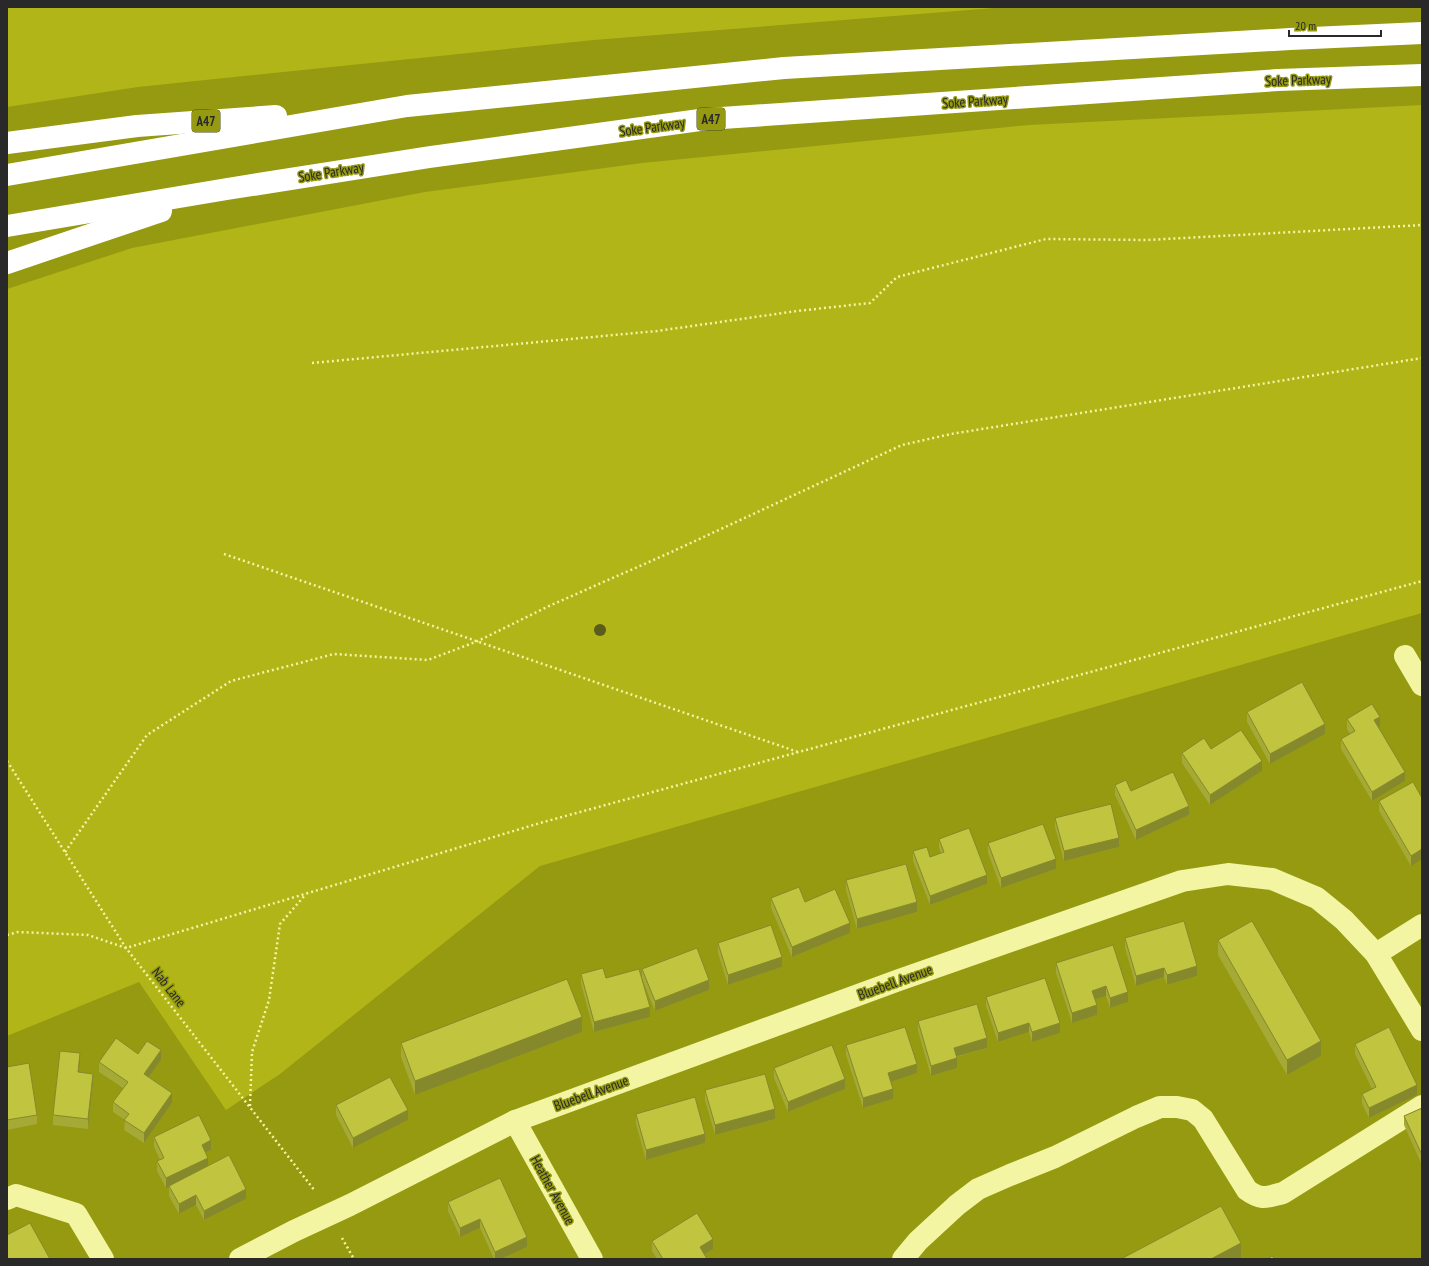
<svg xmlns="http://www.w3.org/2000/svg" width="1429" height="1266" font-family="'PT Sans Narrow',sans-serif">
  <rect width="100%" height="100%" fill="#959a10"/>
  <g fill="#b1b518">
    <polygon points="7,7 1007,7 594,40 138,87 7,107"/>
    <polygon points="1422,105 1422,613 540,866 280,1074 226,1110 139,982 7,1036 7,289 132,248 425,192 642,163 1029,125"/>
  </g>
  <g fill="none" stroke-linecap="round" stroke-linejoin="round">
    <g stroke="#f3f5a3" stroke-width="2.5" stroke-dasharray="2 3" stroke-linecap="butt">
      <polyline points="312,363 657,331 797,311 870,303 897,277 1046,239 1147,240 1422,225"/>
      <polyline points="224,554 798,752"/>
      <polyline points="7,761 126,948 315,1191"/>
      <polyline points="65,852 147,735 231,681 334,654 428,660 478,641 549,606 667,554 902,445 951,434 1422,358"/>
      <polyline points="7,935 18,932 88,935 126,948 540,823 1422,581"/>
      <polyline points="250,1106 252,1052 269,1000 280,924 306,894"/>
      <polyline points="342,1238 354,1259"/>
    </g>
    <g stroke="#f3f5a3" stroke-width="22">
      <polyline points="1405,656 1422,685"/>
      <polyline points="1376,954 1422,925"/>
      <polyline points="515,1121 592,1259"/>
      <polyline points="7,1199 16,1195 76,1214 103,1259"/>
      <polyline points="240,1259 294,1231 350,1205 515,1121 899,980 1182,881 1228,874 1272,879 1317,898 1344,920 1376,954 1422,1030"/>
      <path d="M903,1259l15,-18 39,-36 21,-16 32,-14 45,-18 81,-40 24,-10h17l15,3 11,9 44,71c15,11 20,7 36,3l139,-87"/>
    </g>
    <g stroke="#fff" stroke-width="22">
      <polyline points="7,143 137,126 276,116"/>
      <polyline points="7,175 407,106 784,68 1290,39 1422,33"/>
      <polyline points="7,226 227,189 430,157 707,119 1278,80 1422,75"/>
      <polyline points="7,263 161,211"/>
    </g>
  </g>
  <circle fill="#5a5c1b" cx="600" cy="630" r="6"/>
  <g fill="#a5a935">
    <polygon points="1247,712 1325,734 1270,764 1247,722"/>
    <polygon points="1347,719 1380,727 1378,728 1405,781 1372,801 1341,749 1341,739 1350,734 1347,729"/>
    <polygon points="1182,753 1262,771 1210,805 1182,763"/>
    <polygon points="1413,782 1411,866 1379,811 1379,801"/>
    <polygon points="1115,785 1131,791 1189,815 1136,840 1115,795"/>
    <polygon points="1055,818 1119,847 1064,861 1055,827"/>
    <polygon points="939,839 987,884 930,905 913,861 913,851 930,857 941,853 939,848"/>
    <polygon points="988,843 1056,869 1001,888 988,853"/>
    <polygon points="846,880 917,912 857,929 846,890"/>
    <polygon points="771,898 805,902 850,933 792,957 771,908"/>
    <polygon points="1125,938 1197,976 1167,985 1164,977 1136,986 1125,948"/>
    <polygon points="1218,940 1321,1056 1287,1075 1218,955"/>
    <polygon points="718,943 782,967 728,985 718,953"/>
    <polygon points="1113,945 1128,1002 1110,1008 1106,996 1095,999 1097,1015 1072,1023 1056,973 1056,963"/>
    <polygon points="642,969 709,990 655,1011 642,979"/>
    <polygon points="581,974 606,978 650,1017 594,1032 581,984"/>
    <polygon points="986,997 1060,1033 1032,1042 1029,1032 998,1042 986,1006"/>
    <polygon points="918,1021 987,1048 956,1057 957,1068 931,1076 918,1031"/>
    <polygon points="582,1032 415,1095 401,1057 401,1043"/>
    <polygon points="1355,1044 1417,1095 1369,1118 1362,1104 1362,1094 1372,1089 1355,1054"/>
    <polygon points="846,1045 917,1073 891,1082 893,1099 863,1108 846,1055"/>
    <polygon points="138,1054 161,1060 149,1077 172,1103 144,1143 124,1130 125,1120 113,1112 113,1102 123,1088 99,1072 99,1062"/>
    <polygon points="80,1063 79,1072 93,1084 88,1129 53,1125 53,1115"/>
    <polygon points="7,1067 37,1115 37,1124 7,1130"/>
    <polygon points="774,1068 845,1089 788,1112 774,1078"/>
    <polygon points="705,1090 775,1119 715,1135 705,1100"/>
    <polygon points="336,1105 408,1120 353,1148 336,1115"/>
    <polygon points="1422,1108 1422,1165 1404,1125 1404,1116"/>
    <polygon points="636,1114 705,1143 646,1160 636,1124"/>
    <polygon points="154,1137 211,1150 205,1153 208,1166 246,1199 204,1220 196,1205 179,1214 169,1196 169,1186 171,1185 166,1188 157,1171 157,1161 160,1160 154,1147"/>
    <polygon points="500,1178 527,1247 501,1259 494,1259 480,1228 460,1237 448,1211 448,1202"/>
    <polygon points="652,1241 713,1249 704,1254 707,1259 657,1259 652,1251"/>
  </g>
  <g fill="#86892b">
    <polygon points="1380,717 1380,727 1374,730 1374,720"/>
    <polygon points="1325,724 1325,734 1270,764 1270,754"/>
    <polygon points="1262,761 1262,771 1210,805 1210,795"/>
    <polygon points="1405,772 1405,781 1372,801 1372,792"/>
    <polygon points="1189,806 1189,815 1136,840 1136,830"/>
    <polygon points="1119,838 1119,847 1064,861 1064,851"/>
    <polygon points="1422,849 1422,859 1411,866 1411,856"/>
    <polygon points="1056,859 1056,869 1001,888 1001,878"/>
    <polygon points="987,875 987,884 930,905 930,896"/>
    <polygon points="917,902 917,912 857,929 857,919"/>
    <polygon points="850,923 850,933 792,957 792,947"/>
    <polygon points="782,957 782,967 728,985 728,975"/>
    <polygon points="1197,966 1197,976 1167,985 1167,975"/>
    <polygon points="1164,968 1164,977 1136,986 1136,976"/>
    <polygon points="709,980 709,990 655,1011 655,1001"/>
    <polygon points="1106,986 1106,996 1092,1000 1092,991"/>
    <polygon points="1128,992 1128,1002 1110,1008 1110,998"/>
    <polygon points="1097,1005 1097,1015 1072,1023 1072,1013"/>
    <polygon points="650,1007 650,1017 594,1032 594,1022"/>
    <polygon points="582,1017 582,1032 415,1095 415,1081"/>
    <polygon points="1029,1023 1029,1032 998,1042 998,1033"/>
    <polygon points="1060,1023 1060,1033 1032,1042 1032,1032"/>
    <polygon points="987,1038 987,1048 954,1057 954,1048"/>
    <polygon points="1321,1041 1321,1056 1287,1075 1287,1060"/>
    <polygon points="161,1050 161,1060 144,1084 144,1074"/>
    <polygon points="80,1053 80,1063 78,1082 78,1072"/>
    <polygon points="957,1058 957,1068 931,1076 931,1066"/>
    <polygon points="917,1064 917,1073 888,1083 888,1073"/>
    <polygon points="93,1074 93,1084 88,1129 88,1119"/>
    <polygon points="845,1079 845,1089 788,1112 788,1102"/>
    <polygon points="1417,1085 1417,1095 1369,1118 1369,1108"/>
    <polygon points="893,1089 893,1099 863,1108 863,1098"/>
    <polygon points="172,1093 172,1103 144,1143 144,1133"/>
    <polygon points="775,1109 775,1119 715,1135 715,1125"/>
    <polygon points="408,1110 408,1120 353,1148 353,1138"/>
    <polygon points="705,1134 705,1143 646,1160 646,1150"/>
    <polygon points="211,1140 211,1150 202,1154 202,1145"/>
    <polygon points="208,1158 208,1168 166,1188 166,1178"/>
    <polygon points="246,1189 246,1199 204,1220 204,1211"/>
    <polygon points="196,1195 196,1205 179,1214 179,1204"/>
    <polygon points="480,1219 480,1228 460,1237 460,1228"/>
    <polygon points="527,1237 527,1247 501,1259 495,1259 495,1252"/>
    <polygon points="713,1239 713,1249 700,1257 700,1247"/>
    <polygon points="1241,1243 1241,1258 1238,1259 1211,1259"/>
  </g>
  <g fill="#c0c43e" stroke="#86892b">
    <polygon points="1302,682 1325,724 1270,754 1247,712"/>
    <polygon points="1372,704 1380,717 1374,720 1405,772 1372,792 1341,739 1355,731 1347,719"/>
    <polygon points="1241,730 1262,761 1210,795 1182,753 1204,738 1211,749"/>
    <polygon points="1173,772 1189,806 1136,830 1115,785 1126,780 1131,791"/>
    <polygon points="1413,782 1422,798 1422,849 1411,856 1379,801"/>
    <polygon points="1111,804 1119,838 1064,851 1055,818"/>
    <polygon points="1043,824 1056,859 1001,878 988,843"/>
    <polygon points="969,828 987,875 930,896 913,851 927,847 930,857 944,852 939,839"/>
    <polygon points="906,864 917,902 857,919 846,880"/>
    <polygon points="799,887 805,902 835,889 850,923 792,947 771,898"/>
    <polygon points="1184,921 1197,966 1167,975 1164,968 1136,976 1125,938"/>
    <polygon points="1252,921 1321,1041 1287,1060 1218,940"/>
    <polygon points="771,925 782,957 728,975 718,943"/>
    <polygon points="1113,945 1128,992 1110,998 1106,986 1092,991 1097,1005 1072,1013 1056,963"/>
    <polygon points="697,948 709,980 655,1001 642,969"/>
    <polygon points="603,968 606,978 639,969 650,1007 594,1022 581,974"/>
    <polygon points="1045,978 1060,1023 1032,1032 1029,1023 998,1033 986,997"/>
    <polygon points="567,979 582,1017 415,1081 401,1043"/>
    <polygon points="977,1004 987,1038 954,1048 957,1058 931,1066 918,1021"/>
    <polygon points="905,1027 917,1064 888,1073 893,1089 863,1098 846,1045"/>
    <polygon points="1389,1027 1417,1085 1369,1108 1362,1094 1376,1087 1355,1044"/>
    <polygon points="116,1038 138,1054 147,1041 161,1050 144,1074 172,1093 144,1133 124,1120 129,1114 113,1102 128,1082 99,1062"/>
    <polygon points="832,1045 845,1079 788,1102 774,1068"/>
    <polygon points="60,1051 80,1053 78,1072 93,1074 88,1119 53,1115"/>
    <polygon points="29,1063 37,1115 7,1120 7,1067"/>
    <polygon points="765,1074 775,1109 715,1125 705,1090"/>
    <polygon points="390,1077 408,1110 353,1138 336,1105"/>
    <polygon points="695,1097 705,1134 646,1150 636,1114"/>
    <polygon points="1422,1108 1422,1155 1404,1116"/>
    <polygon points="199,1115 211,1140 202,1145 208,1158 166,1178 157,1161 164,1158 154,1137"/>
    <polygon points="229,1155 246,1189 204,1211 196,1195 179,1204 169,1186"/>
    <polygon points="500,1178 527,1237 495,1252 480,1219 460,1228 448,1202"/>
    <polygon points="1221,1206 1241,1243 1211,1259 1121,1259"/>
    <polygon points="697,1213 713,1239 700,1247 707,1259 663,1259 652,1241"/>
    <polygon points="30,1223 50,1259 7,1259 7,1235"/>
    <polygon points="1272,1256 1275,1259 1267,1259"/>
  </g>
  <g text-anchor="middle" stroke-width="3" stroke-linejoin="round" paint-order="stroke">
    <g fill="#959a10" stroke="#494b22" stroke-width="1">
      <rect x="697" y="108" width="28" height="22" rx="3"/>
      <rect x="192" y="110" width="28" height="22" rx="3"/>
    </g>
    <g font-size="13" font-weight="bold" fill="#292929">
      <text x="711" y="124">A47</text>
      <text x="206" y="126">A47</text>
    </g>
    <g font-size="14" fill="#292929" stroke="#959a10">
      <text transform="translate(1298 80) rotate(-2)" y="5">Soke Parkway</text>
      <text transform="translate(975 101) rotate(-4)" y="5">Soke Parkway</text>
      <text transform="translate(652 127) rotate(-8)" y="5">Soke Parkway</text>
      <text transform="translate(331 172) rotate(-9)" y="5">Soke Parkway</text>
      <text transform="translate(895 982) rotate(-20)" y="5">Bluebell Avenue</text>
      <text transform="translate(169 987) rotate(52)" y="5">Nab Lane</text>
      <text transform="translate(591 1093) rotate(-20)" y="5">Bluebell Avenue</text>
      <text transform="translate(553 1190) rotate(61)" y="5">Heather Avenue</text>
    </g>
  </g>
  <rect width="1429" height="1266" fill="none" stroke="#292929" stroke-width="16"/>
  <path d="M1289 30v6h92v-6" fill="none" stroke="#292929" stroke-width="2"/>
  <text x="1295" y="30" font-size="12" fill="#292929" stroke="#959a10" stroke-width="3" paint-order="stroke">20 m</text>
</svg>
